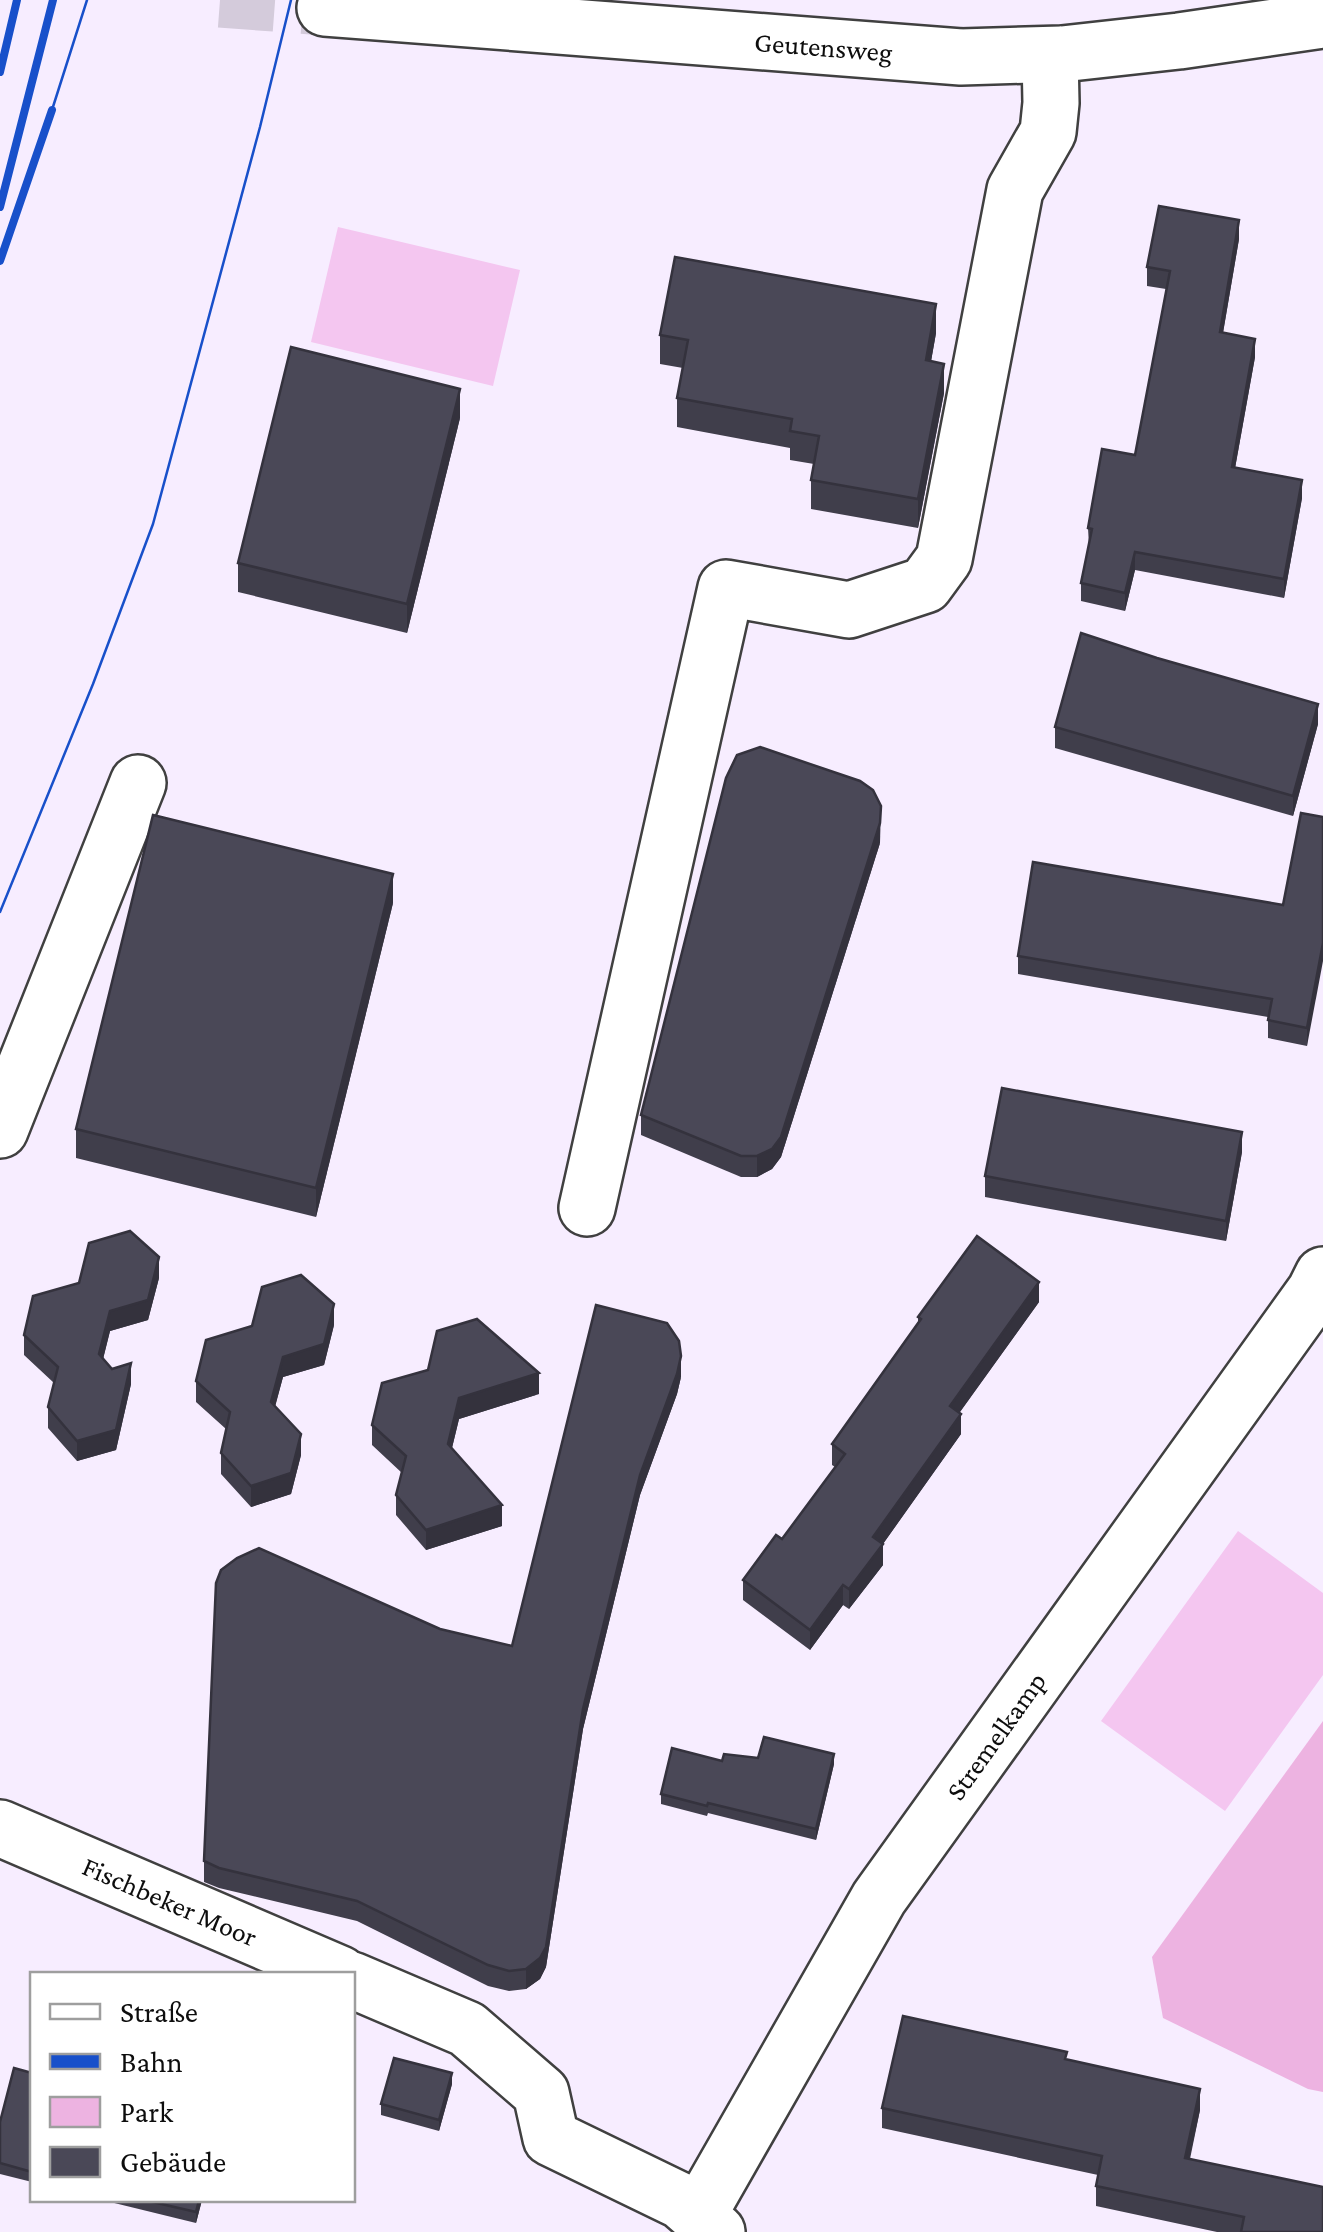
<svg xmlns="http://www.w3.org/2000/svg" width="1323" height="2232" font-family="'Crimson Pro',serif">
  <rect width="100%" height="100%" fill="#f7edff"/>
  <polygon fill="#edb3e1" points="1323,1721 1323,2092 1308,2089 1163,2018 1152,1957"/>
  <g fill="#f4c6f0">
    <polygon points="338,227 520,270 493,386 311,342"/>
    <polygon points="1238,1531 1323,1593 1323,1675 1225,1811 1101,1721"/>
  </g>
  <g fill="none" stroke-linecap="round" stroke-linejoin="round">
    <polyline stroke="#d4cbdb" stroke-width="55" stroke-dasharray="55 28" stroke-linecap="butt" points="220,0 325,8"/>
    <g stroke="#404040" stroke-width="60">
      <g id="minor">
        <path id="s1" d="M325,8l636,49 101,-3 117,-13 144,-21"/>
        <polyline points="0,1130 138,783"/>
        <polyline points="587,1208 726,588 849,610 925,585 944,559 1015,190 1048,132 1051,103 1050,55"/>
        <path id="s2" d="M0,1828l340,146"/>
        <polyline points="352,1980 467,2029 541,2093 551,2138 681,2201 717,2232"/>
        <path id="s3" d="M698,2215l181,-317 436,-607 8,-16"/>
      </g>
    </g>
    <use href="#minor" stroke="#fff" stroke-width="55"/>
    <g stroke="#1850ca" stroke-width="2.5">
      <polyline points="52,110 87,0"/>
      <polyline points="0,912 93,684 153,524 260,127 291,0"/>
    </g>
    <g stroke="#1850ca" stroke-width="8">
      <polyline points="0,72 17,0"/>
      <polyline points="0,207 53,0"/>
      <polyline points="0,261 52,110"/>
    </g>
  </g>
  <g fill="#403e4b">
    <polygon points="1239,239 1223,333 1255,357 1235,468 1302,498 1284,598 1135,570 1125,611 1081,601 1081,583 1089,546 1088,528 1135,455 1166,289 1147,286 1147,267"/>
    <polygon points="936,333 931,361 944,393 918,528 811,509 811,480 814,464 790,460 790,448 677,427 677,398 683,368 660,364 660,335"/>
    <polygon points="460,418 407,633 238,592 238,563"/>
    <polygon points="1318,724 1293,816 1055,748 1055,727"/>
    <polygon points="1323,817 1307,1046 1268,1038 1268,1017 1018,974 1018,956 1283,905"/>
    <polygon points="880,843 781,1157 772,1169 757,1177 741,1177 641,1135 641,1115"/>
    <polygon points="393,903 316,1217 76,1158 76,1129"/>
    <polygon points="1242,1152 1226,1241 985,1197 985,1176"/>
    <polygon points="159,1278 148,1320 110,1331 103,1359 112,1369 131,1384 116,1450 77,1461 48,1428 48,1407 54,1383 24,1355 24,1335"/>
    <polygon points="1039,1302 959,1413 961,1434 883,1544 883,1565 849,1609 843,1605 810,1650 743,1600 743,1580 782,1539 835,1467 832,1465 832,1444 918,1323 918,1317"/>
    <polygon points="334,1325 324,1365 283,1377 275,1406 301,1455 291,1494 251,1507 221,1474 221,1453 226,1429 196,1402 196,1381"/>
    <polygon points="681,1377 677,1394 640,1495 583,1729 546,1967 540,1979 526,1989 509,1991 488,1986 357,1921 219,1888 204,1882 204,1861 440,1629 512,1646"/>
    <polygon points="539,1394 459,1419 452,1448 502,1526 426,1550 396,1515 396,1495 402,1473 372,1445 372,1425"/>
    <polygon points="758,1758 834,1764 816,1840 708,1813 707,1816 661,1804 661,1794 722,1761"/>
    <polygon points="1067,2060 1200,2110 1190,2159 1323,2232 1217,2232 1096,2206 1096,2186 1098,2175 882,2128 882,2108"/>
    <polygon points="32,2073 32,2182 0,2174 0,2122"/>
    <polygon points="452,2084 439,2131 381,2115 381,2104"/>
    <polygon points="102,2200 202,2200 196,2223"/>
  </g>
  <g fill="#34323d">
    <polygon points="1239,220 1239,239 1220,350 1220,332"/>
    <polygon points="936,304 936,333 926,390 926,360"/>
    <polygon points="1255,339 1255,357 1232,485 1232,467"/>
    <polygon points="944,364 944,393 918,528 918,499"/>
    <polygon points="460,389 460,418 407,633 407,604"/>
    <polygon points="1302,480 1302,498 1284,598 1284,579"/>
    <polygon points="1135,552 1135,570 1125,611 1125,593"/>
    <polygon points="1318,704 1318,724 1293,816 1293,796"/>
    <polygon points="881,806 880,843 781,1157 772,1169 757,1177 757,1156"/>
    <polygon points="393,874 393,903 316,1217 316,1188"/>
    <polygon points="1323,943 1323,961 1307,1046 1307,1028"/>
    <polygon points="1242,1132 1242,1152 1226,1241 1226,1221"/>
    <polygon points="159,1257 159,1278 148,1320 110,1331 99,1375 99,1354 110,1311"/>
    <polygon points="1039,1282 1039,1302 950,1426 950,1406"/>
    <polygon points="334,1304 334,1325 324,1365 283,1377 271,1422 271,1402 283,1357"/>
    <polygon points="681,1356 681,1377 677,1394 640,1495 583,1729 546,1967 540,1979 526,1989 526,1969 583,1709 640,1475"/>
    <polygon points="131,1363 131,1384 116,1450 77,1461 77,1441"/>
    <polygon points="539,1373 539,1394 459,1419 448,1464 448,1444 459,1398"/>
    <polygon points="961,1414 961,1434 880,1548 883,1544 883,1565 849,1609 849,1589 873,1537"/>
    <polygon points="301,1434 301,1455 291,1494 251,1507 251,1486"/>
    <polygon points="502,1505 502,1526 426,1550 426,1530"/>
    <polygon points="843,1585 843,1605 810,1650 810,1630"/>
    <polygon points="834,1754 834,1764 816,1840 816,1829"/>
    <polygon points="452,2073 452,2084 439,2131 439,2120"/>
    <polygon points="1200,2089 1200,2110 1185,2178 1185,2158"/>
    <polygon points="199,2200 202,2200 196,2223 196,2212"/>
  </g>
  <g fill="#4a4857" stroke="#34323d" stroke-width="2.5">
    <polygon points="1159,206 1239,220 1220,332 1255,339 1232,467 1302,480 1284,579 1135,552 1125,593 1081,583 1092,529 1088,528 1102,449 1135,455 1170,271 1147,267"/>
    <polygon points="675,257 936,304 926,360 944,364 918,499 811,480 819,436 790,431 792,419 677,398 688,340 660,335"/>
    <polygon points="291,347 460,389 407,604 238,563"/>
    <polygon points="1081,633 1157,658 1318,704 1293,796 1055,727"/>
    <polygon points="760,747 860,781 873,790 881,806 880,823 781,1137 772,1149 757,1156 741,1156 641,1115 726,778 737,755"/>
    <polygon points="1301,813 1323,817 1323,943 1307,1028 1268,1020 1272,999 1018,956 1033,862 1283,905"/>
    <polygon points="153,815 393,874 316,1188 76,1129"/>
    <polygon points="1002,1088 1242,1132 1226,1221 985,1176"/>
    <polygon points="130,1231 159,1257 148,1300 110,1311 99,1354 112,1369 131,1363 116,1430 77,1441 48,1407 58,1367 24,1335 33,1296 79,1283 89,1243"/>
    <polygon points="977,1236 1039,1282 950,1406 961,1414 873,1537 883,1544 849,1589 843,1585 810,1630 743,1580 776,1535 782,1539 845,1454 832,1444 921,1319 918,1317"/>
    <polygon points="301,1275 334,1304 324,1344 283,1357 271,1402 301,1434 291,1473 251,1486 221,1453 230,1412 196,1381 206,1340 252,1326 262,1287"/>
    <polygon points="596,1305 667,1323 679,1341 681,1356 677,1374 640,1475 583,1709 546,1947 540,1958 526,1969 509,1971 488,1965 357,1901 219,1868 204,1861 216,1583 221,1570 237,1558 259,1548 440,1629 512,1646"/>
    <polygon points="477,1319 539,1373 459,1398 448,1444 502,1505 426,1530 396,1495 406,1456 372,1425 382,1383 428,1370 437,1331"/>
    <polygon points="764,1737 834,1754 816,1829 708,1803 707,1806 661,1794 672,1748 722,1761 724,1754 758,1758"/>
    <polygon points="903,2016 1067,2052 1065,2059 1200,2089 1185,2158 1323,2187 1323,2232 1241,2232 1244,2217 1096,2186 1102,2156 882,2108"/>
    <polygon points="394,2058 452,2073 439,2120 381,2104"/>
    <polygon points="14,2068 32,2073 32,2172 0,2163 0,2122"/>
    <polygon points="144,2200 199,2200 196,2212"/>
  </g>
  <g text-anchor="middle" stroke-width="10" stroke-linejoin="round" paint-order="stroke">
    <g font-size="28" fill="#0d0d0d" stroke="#fff">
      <text dy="10" stroke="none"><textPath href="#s1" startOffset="500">Geutensweg</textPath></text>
      <text dy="10" stroke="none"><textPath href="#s3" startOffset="565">Stremelkamp</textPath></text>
      <text dy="10" stroke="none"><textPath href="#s2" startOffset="185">Fischbeker Moor</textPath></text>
    </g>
  </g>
  <rect x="30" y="1972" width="325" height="230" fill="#ffffff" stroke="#9e9e9e" stroke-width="2.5"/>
  <rect x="50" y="2004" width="50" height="15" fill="#ffffff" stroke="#9e9e9e" stroke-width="2.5"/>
  <text x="120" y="2022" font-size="30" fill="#0d0d0d">Straße</text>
  <rect x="50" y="2054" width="50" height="15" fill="#1850ca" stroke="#9e9e9e" stroke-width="2.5"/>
  <text x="120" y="2072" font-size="30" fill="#0d0d0d">Bahn</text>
  <rect x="50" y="2097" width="50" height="30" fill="#edb3e1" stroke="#9e9e9e" stroke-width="2.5"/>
  <text x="120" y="2122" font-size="30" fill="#0d0d0d">Park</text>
  <rect x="50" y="2147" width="50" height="30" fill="#4a4857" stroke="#9e9e9e" stroke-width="2.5"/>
  <text x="120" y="2172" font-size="30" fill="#0d0d0d">Gebäude</text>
</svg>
